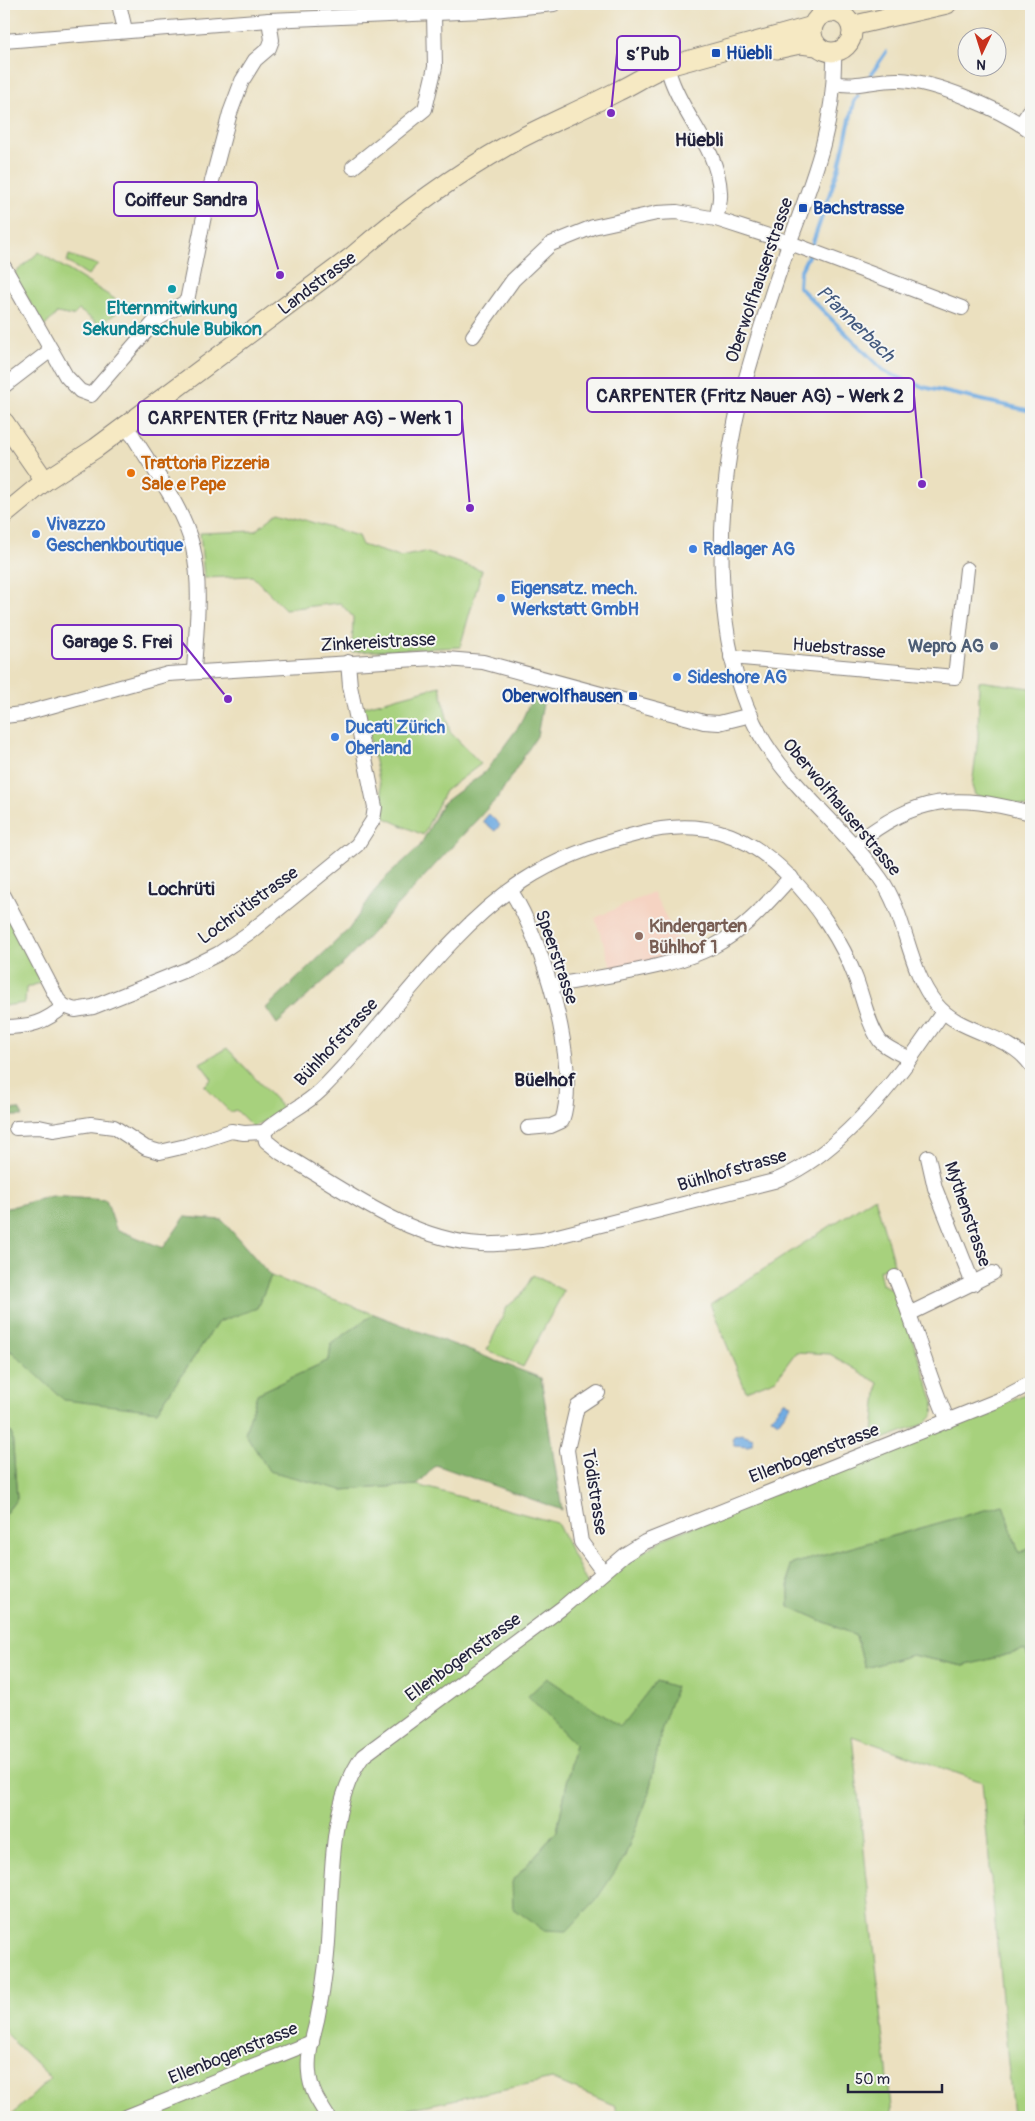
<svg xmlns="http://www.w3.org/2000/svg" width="1035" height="2121" font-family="Pangolin,sans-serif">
  <rect width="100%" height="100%" fill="#f6f6f2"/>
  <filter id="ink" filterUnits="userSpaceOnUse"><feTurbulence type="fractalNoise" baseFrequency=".02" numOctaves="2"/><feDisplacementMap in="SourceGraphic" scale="10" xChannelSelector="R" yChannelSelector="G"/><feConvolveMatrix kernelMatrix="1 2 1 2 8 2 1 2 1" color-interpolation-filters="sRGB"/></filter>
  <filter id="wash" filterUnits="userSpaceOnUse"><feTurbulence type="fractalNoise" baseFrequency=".0096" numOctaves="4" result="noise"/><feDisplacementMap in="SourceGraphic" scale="20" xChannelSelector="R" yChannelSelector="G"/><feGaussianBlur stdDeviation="1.12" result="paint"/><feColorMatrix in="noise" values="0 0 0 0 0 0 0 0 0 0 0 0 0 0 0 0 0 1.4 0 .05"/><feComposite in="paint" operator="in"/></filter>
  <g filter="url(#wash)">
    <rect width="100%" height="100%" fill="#ebe0bf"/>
    <polygon fill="#f5d3c2" points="653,892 685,954 612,969 595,918"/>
    <g fill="#a7d17d" stroke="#647a5c" fill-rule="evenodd">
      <polygon points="39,252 126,306 100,325 79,310 73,316 57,313 44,327 14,274"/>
      <polygon points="69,255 98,265 88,275 67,262"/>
      <polygon points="279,512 358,536 362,545 400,557 424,552 482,570 460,647 352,652 353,617 340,603 285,609 252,576 204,578 200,533 255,531"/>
      <polygon points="979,681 1031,688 1031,808 975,795 972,786 978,739"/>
      <polygon points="440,686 450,732 481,764 445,791 423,835 381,816 383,798 363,707"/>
      <polygon points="4,910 42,982 26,988 25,1003 4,1006"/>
      <polygon points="227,1048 283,1108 282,1111 253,1127 236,1110 230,1112 204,1086 212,1079 200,1063"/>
      <polygon points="875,1197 894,1264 879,1270 882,1284 896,1292 934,1402 933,1416 924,1424 872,1443 878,1383 830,1354 796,1352 776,1379 746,1391 710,1304"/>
      <polygon points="533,1275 564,1291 523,1367 487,1350 507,1307 521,1295"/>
      <path d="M271,1276l103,38 -43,30 -2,16 -72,34 85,96 75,-5 140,38 34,68 22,-20 52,-33 123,-50 177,-66 66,-31v157l-12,5 -16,-48 -214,60v41l67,30 9,32 47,-13 51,11 62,-16 6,14v453h-18l-31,-335 -130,-46 40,381h-276v-11l-64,-27 -181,38h-361l41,-39 -47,-46v-517l13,-16 -5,-66 -8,-2v-82l153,62 61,-89 39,-14zM547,1678l73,50 36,-47 19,6 -13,41 -14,69 -24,61 -112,24 45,-51 18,-87 -46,-48z"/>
    </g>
    <g fill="#85b36c" stroke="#546a54">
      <polygon points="545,693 537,736 498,797 346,961 277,1024 266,1008 349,929 381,882 420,846 442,804 485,772 519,726 533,696"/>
      <polygon points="19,1109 23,1116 4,1116 4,1110"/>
      <polygon points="51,1196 106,1200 116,1229 163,1248 185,1217 222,1220 271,1276 257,1308 218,1322 157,1411 64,1400 10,1350 4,1349 4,1209"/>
      <polygon points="374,1314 541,1378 562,1510 436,1465 417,1485 342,1490 269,1471 245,1433 257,1394 329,1360 331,1344"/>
      <polygon points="4,1431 12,1433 17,1499 4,1515"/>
      <polygon points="1003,1505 1019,1553 1031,1548 1031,1664 1025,1650 963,1666 912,1655 865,1668 856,1636 789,1606 789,1565"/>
      <polygon points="547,1678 620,1727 656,1681 676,1687 662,1728 648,1797 624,1858 596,1900 567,1931 543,1930 513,1908 512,1882 557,1831 575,1744 528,1696"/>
    </g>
    <g fill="#71ace2" stroke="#4a678e">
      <polygon points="489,814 500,825 495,831 483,821"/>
      <polygon points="785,1400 791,1405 778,1422 771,1417"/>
      <polygon points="742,1434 753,1438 753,1443 748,1446 734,1445 732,1439 734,1436"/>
    </g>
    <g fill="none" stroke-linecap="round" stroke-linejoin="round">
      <g stroke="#71ace2" stroke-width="4">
        <polyline points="870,76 886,52"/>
        <polyline points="811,248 839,167 854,102 858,96"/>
        <polyline points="809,254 800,272 799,287 885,372 923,387 1031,411"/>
      </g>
    </g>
  </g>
  <g filter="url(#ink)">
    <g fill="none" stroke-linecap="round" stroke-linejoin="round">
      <g stroke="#86817d" stroke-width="16">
        <g id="street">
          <polyline points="119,4 125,30"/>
          <polyline points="822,4 826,14"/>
          <polyline points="4,41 269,20 484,11 554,4"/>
          <path d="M834,52c2,71 -20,125 -44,189 -16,45 -31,91 -44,137 -31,108 -42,278 25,374 32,46 77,80 109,126 27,37 27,90 56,126 25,31 72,28 95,61"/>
          <path d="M670,76c13,41 48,72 50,116 1,9 -2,18 -4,27"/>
          <path d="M834,83c23,5 42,-4 65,-3 39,2 100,29 132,51"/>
          <polyline points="1021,124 1031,109"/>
          <polyline points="353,167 425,109 435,67 434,13"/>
          <polyline points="4,267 66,376 80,391 91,395 156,320 187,301 208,196 230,113 242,81 255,60 269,48 272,40 269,20"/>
          <polyline points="473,336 513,280 551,244 593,227 657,213 677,212 716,219 790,243 962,308"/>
          <polyline points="4,386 51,350"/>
          <path d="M125,427l8,9c21,35 50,71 60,112 9,39 3,83 1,123"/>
          <polyline points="731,657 955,677 967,569"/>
          <polyline points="4,716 22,714 168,674 434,658 483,662 704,722 719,723 751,715"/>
          <path d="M854,845c65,-50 99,-52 177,-32"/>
          <path d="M511,891c31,48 70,175 51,230l-11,5 -23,2"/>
          <polyline points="4,896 58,1000 64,1006 75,1010 93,1007 188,969 218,954 249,933 357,845 373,820 375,807 350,686 348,662"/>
          <path d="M551,986c49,-10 120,-17 163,-40 31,-16 54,-44 77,-69"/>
          <path d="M4,1027c25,0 41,-4 60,-21"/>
          <path d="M910,1059c-34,46 -82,101 -136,122l-232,59c-21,2 -40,5 -61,4 -73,-4 -139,-56 -200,-91l-15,-12 -2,-9c17,-17 40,-25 57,-42 67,-66 123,-157 202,-209 35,-23 74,-37 114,-47 61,-16 107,-4 152,42 28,28 53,65 67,103 7,19 12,45 24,62 6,7 21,13 30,18l33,-47"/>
          <polyline points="16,1128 39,1127 53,1130 91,1124 114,1127 146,1148 160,1152 186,1146 231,1131 244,1133 264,1132"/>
          <polyline points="928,1157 935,1188 973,1284"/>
          <path d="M895,1277c20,47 32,97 53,144"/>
          <polyline points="911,1313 993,1273"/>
          <polyline points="598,1393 577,1407 567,1450 581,1542 603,1572"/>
          <polyline points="126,2117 312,2042"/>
          <path d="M328,2117c-9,-14 -18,-27 -19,-45 -2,-17 4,-35 8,-52 4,-19 7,-38 9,-56 8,-64 -2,-155 37,-208l199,-148 62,-53 21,-13 354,-142 32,-17"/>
        </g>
      </g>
      <g stroke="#86817d" stroke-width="21">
        <g id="secondary">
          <circle cx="832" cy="32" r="20"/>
          <polyline points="851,26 947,4"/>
          <polyline points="777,49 800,44 817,46"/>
          <polyline points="4,422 45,481"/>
          <path d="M4,515l41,-34 51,-33 257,-192c46,-40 102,-81 155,-111 36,-20 74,-35 110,-54 17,-8 29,-17 47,-24l148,-41"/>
        </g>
      </g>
      <use href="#street" stroke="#fff" stroke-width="14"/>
      <use href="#secondary" stroke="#f6e9c3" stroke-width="19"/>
    </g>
  </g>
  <g fill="#1a4fb4" stroke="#f6f6f2" stroke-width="2">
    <rect x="711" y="48" width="10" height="10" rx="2.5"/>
    <rect x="798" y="203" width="10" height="10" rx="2.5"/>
    <rect x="628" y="691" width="10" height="10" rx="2.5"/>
  </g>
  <circle fill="#0f9aa8" stroke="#f6f6f2" stroke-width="2" cx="172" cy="289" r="5"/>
  <circle fill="#e8710a" stroke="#f6f6f2" stroke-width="2" cx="131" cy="473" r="5"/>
  <g fill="#3f7fe0" stroke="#f6f6f2" stroke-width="2">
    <circle cx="36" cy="534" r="5"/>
    <circle cx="693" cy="549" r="5"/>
    <circle cx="501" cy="598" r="5"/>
    <circle cx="677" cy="677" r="5"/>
    <circle cx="335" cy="737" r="5"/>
  </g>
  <circle fill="#5c6f8a" stroke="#f6f6f2" stroke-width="2" cx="994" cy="646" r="5"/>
  <circle fill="#8d6e63" stroke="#f6f6f2" stroke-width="2" cx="639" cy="936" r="5"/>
  <g text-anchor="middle" stroke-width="4" stroke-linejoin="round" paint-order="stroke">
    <g font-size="18" font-weight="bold" fill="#164399" stroke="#f6f6f2" text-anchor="start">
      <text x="726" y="59">Hüebli</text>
      <text x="813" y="214">Bachstrasse</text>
      <text x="623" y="702" text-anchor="end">Oberwolfhausen</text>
    </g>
    <g font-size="18" fill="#22223b" stroke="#f6f6f2">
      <text transform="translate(759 280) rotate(-71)" y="6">Oberwolfhauserstrasse</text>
      <text transform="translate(317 283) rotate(-37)" y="6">Landstrasse</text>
      <text transform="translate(378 642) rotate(-3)" y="6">Zinkereistrasse</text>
      <text transform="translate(839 648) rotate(5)" y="6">Huebstrasse</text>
      <text transform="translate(842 807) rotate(50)" y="6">Oberwolfhauserstrasse</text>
      <text transform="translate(248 905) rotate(-36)" y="6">Lochrütistrasse</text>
      <text transform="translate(557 957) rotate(71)" y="6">Speerstrasse</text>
      <text transform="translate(336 1042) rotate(-47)" y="6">Bühlhofstrasse</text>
      <text transform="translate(732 1170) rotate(-16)" y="6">Bühlhofstrasse</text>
      <text transform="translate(968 1214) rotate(71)" y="6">Mythenstrasse</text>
      <text transform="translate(814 1453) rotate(-21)" y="6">Ellenbogenstrasse</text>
      <text transform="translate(595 1492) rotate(81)" y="6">Tödistrasse</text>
      <text transform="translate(463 1657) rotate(-36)" y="6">Ellenbogenstrasse</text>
      <text transform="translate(233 2053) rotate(-22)" y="6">Ellenbogenstrasse</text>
    </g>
    <g font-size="18" font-weight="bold" fill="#0d838f" stroke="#f6f6f2">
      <text x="172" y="314">Elternmitwirkung<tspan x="172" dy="21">Sekundarschule Bubikon</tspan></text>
    </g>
    <g font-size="18" font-weight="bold" fill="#c56008" stroke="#f6f6f2" text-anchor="start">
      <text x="141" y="469">Trattoria Pizzeria<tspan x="141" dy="21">Sale e Pepe</tspan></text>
    </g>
    <g font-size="18" font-weight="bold" fill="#366cbe" stroke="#f6f6f2" text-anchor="start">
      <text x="46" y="530">Vivazzo<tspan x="46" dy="21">Geschenkboutique</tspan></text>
      <text x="703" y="555">Radlager AG</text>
      <text x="511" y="594">Eigensatz. mech.<tspan x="511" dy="21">Werkstatt GmbH</tspan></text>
      <text x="687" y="683">Sideshore AG</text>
      <text x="345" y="733">Ducati Zürich<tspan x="345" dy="21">Oberland</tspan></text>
    </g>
    <g font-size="18" font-weight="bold" fill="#4e5e75" stroke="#f6f6f2" text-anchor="end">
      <text x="984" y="652">Wepro AG</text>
    </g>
    <g font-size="18" font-weight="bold" fill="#785e54" stroke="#f6f6f2" text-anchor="start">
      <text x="649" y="932">Kindergarten<tspan x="649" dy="21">Bühlhof 1</tspan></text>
    </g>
    <g font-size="19" font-weight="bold" fill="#22223b" stroke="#f6f6f2">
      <text x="699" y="146">Hüebli</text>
      <text x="181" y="895">Lochrüti</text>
      <text x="545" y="1086">Büelhof</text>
    </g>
    <g font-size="19" font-style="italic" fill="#42597e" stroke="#f6f6f2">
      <text transform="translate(856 323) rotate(44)" y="7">Pfannerbach</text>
    </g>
  </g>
  <path fill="none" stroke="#7b2cbf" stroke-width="2" d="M611 113L617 53M280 275L257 199M922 484L914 395M470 508L462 418M228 699L182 642"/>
  <g fill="#7b2cbf" stroke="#f6f6f2" stroke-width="2">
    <circle cx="611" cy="113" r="5"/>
    <circle cx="280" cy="275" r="5"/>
    <circle cx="922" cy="484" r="5"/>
    <circle cx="470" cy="508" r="5"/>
    <circle cx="228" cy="699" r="5"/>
  </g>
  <g fill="#f6f6f2" stroke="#7b2cbf" stroke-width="2">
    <rect x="617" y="36" width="63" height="34" rx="5"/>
    <rect x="114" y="182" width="143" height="34" rx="5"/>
    <rect x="587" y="378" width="327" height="34" rx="5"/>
    <rect x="138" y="401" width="324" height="34" rx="5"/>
    <rect x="52" y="625" width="130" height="34" rx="5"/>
  </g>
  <g font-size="19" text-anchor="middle" font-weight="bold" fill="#22223b">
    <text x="648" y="60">s‘Pub</text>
    <text x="186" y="206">Coiffeur Sandra</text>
    <text x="750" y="402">CARPENTER (Fritz Nauer AG) - Werk 2</text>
    <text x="300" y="424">CARPENTER (Fritz Nauer AG) - Werk 1</text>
    <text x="117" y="648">Garage S. Frei</text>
  </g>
  <rect width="1035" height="2121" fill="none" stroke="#f6f6f2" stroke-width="20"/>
  <g transform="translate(982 52) rotate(184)"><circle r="24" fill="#f6f6f2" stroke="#a1a1a9"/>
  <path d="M0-4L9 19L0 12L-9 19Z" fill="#c8321e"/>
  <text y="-8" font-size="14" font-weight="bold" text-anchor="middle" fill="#22223b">N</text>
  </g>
  <path d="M848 2084v8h94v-8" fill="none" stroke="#22223b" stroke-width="2.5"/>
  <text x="855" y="2084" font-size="15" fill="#22223b" stroke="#f6f6f2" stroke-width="4" paint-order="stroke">50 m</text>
</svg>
